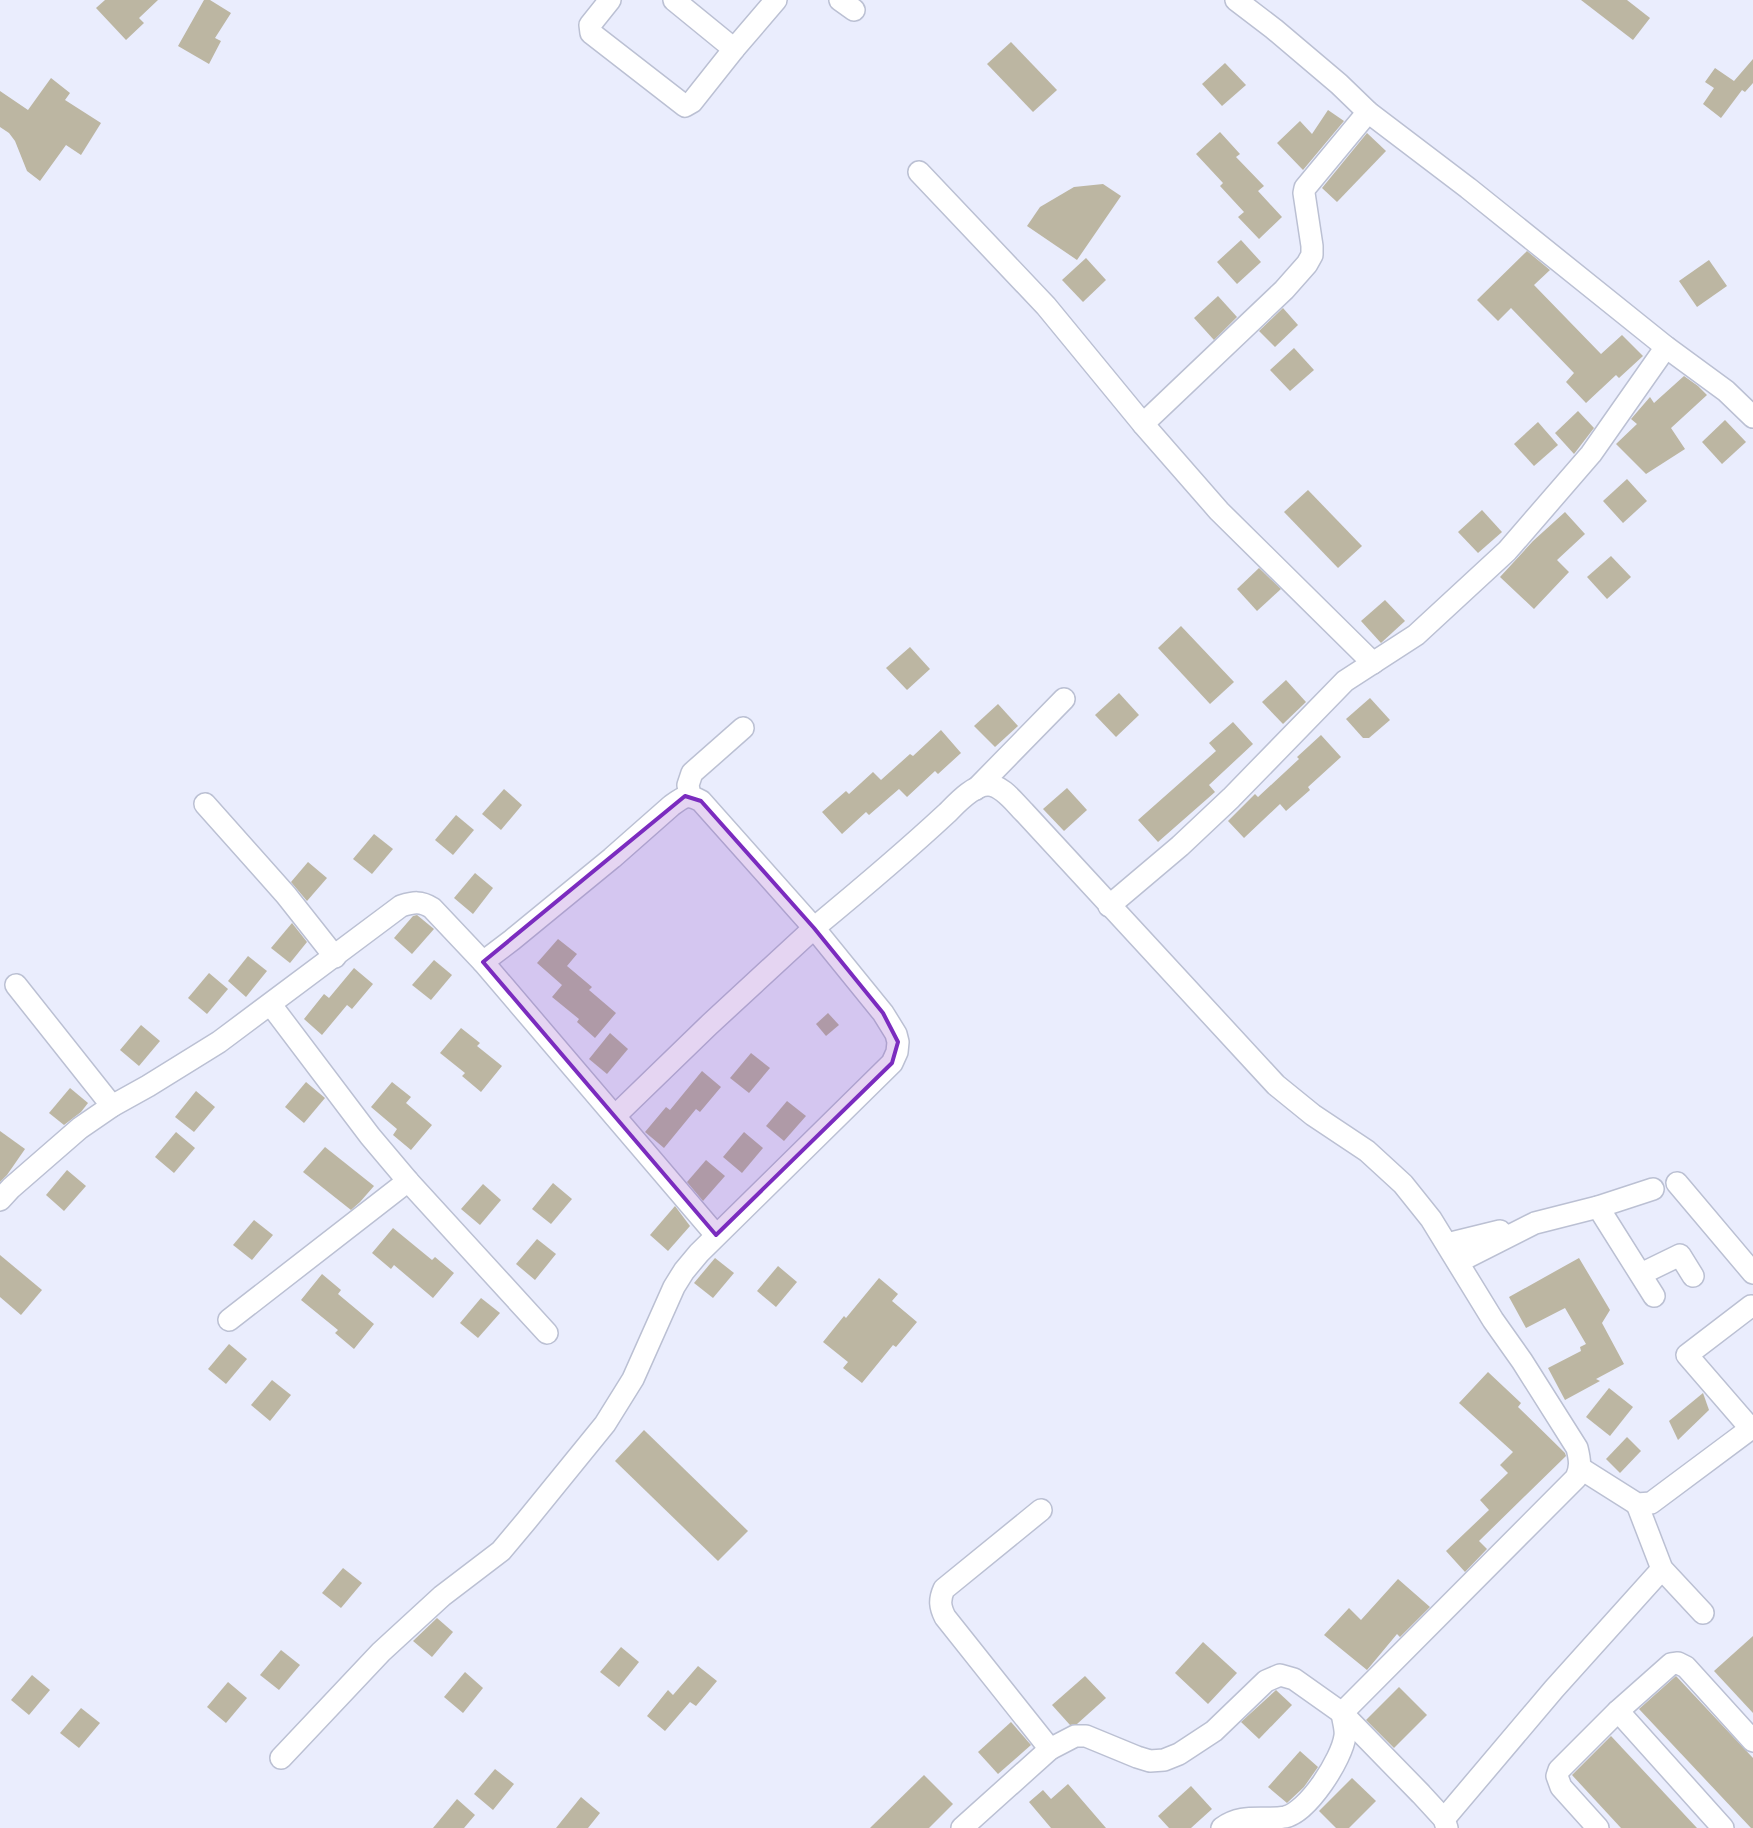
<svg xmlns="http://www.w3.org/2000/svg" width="1753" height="1828" font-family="Karla,sans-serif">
  <rect width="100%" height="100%" fill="#eaedfd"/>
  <g fill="#bcb6a2">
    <polygon points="105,0 158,0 139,18 144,23 126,40 96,8"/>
    <polygon points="204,0 210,0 231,13 215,38 221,41 209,64 178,46"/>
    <polygon points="1581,0 1627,0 1650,18 1633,40"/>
    <polygon points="1011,42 1057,90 1033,112 987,64"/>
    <polygon points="1753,59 1753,83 1745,92 1742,90 1721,118 1703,104 1714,88 1705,82 1715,68 1734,81"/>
    <polygon points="1225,63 1246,85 1222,106 1202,84"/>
    <polygon points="51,78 70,93 65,100 101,123 81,155 66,145 40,181 27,171 15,141 9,133 0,127 0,91 28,110"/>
    <polygon points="1328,110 1344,121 1303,170 1277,143 1300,121 1312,134"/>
    <polygon points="1220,132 1240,154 1236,157 1264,186 1258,191 1282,217 1259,239 1238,217 1244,212 1220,186 1223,183 1196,154"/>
    <polygon points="1367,133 1386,151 1337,202 1322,188"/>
    <polygon points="1103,184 1121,196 1077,260 1027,226 1040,207 1074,187"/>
    <polygon points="1241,240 1261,262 1237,284 1217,262"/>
    <polygon points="1527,251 1550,270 1534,285 1601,354 1622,335 1643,356 1619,378 1616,375 1586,403 1566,382 1574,373 1511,308 1498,321 1477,300"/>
    <polygon points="1086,258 1106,280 1083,302 1062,280"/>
    <polygon points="1709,260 1727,286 1697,307 1679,281"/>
    <polygon points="1218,296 1237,317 1214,340 1194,318"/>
    <polygon points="1283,308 1298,325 1275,347 1259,331"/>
    <polygon points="1294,348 1314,370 1290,391 1270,370"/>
    <polygon points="1684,376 1698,386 1707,395 1671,428 1685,449 1646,474 1616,444 1637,424 1631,419 1650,397 1654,403"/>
    <polygon points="1578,411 1594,428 1574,454 1555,433"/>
    <polygon points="1725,420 1746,442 1722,464 1702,442"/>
    <polygon points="1538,422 1558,445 1534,466 1514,444"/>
    <polygon points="1627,479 1647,501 1623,523 1603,501"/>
    <polygon points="1308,490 1362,546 1338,568 1284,512"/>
    <polygon points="1482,510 1502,532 1478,553 1458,532"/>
    <polygon points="1565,512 1585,534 1557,560 1569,572 1534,609 1500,577 1533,541"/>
    <polygon points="1611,556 1631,577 1607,599 1587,577"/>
    <polygon points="1259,568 1281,589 1257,611 1237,589"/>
    <polygon points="1385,600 1405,621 1381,643 1361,621"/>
    <polygon points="1181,626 1234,682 1210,704 1158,648"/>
    <polygon points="910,647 930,669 907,690 886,668"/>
    <polygon points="1286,680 1306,702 1283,724 1262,702"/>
    <polygon points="1119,693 1139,715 1116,737 1095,715"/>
    <polygon points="1370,698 1390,720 1369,738 1363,738 1346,719"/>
    <polygon points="998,704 1018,726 995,747 974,726"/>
    <polygon points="1233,722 1253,744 1209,785 1215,792 1158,842 1138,820 1216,751 1209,743"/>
    <polygon points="941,730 961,753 938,774 935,771 907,797 899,789 869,815 866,812 842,834 822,812 846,791 849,794 873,772 881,780 910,754 913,756"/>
    <polygon points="1321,735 1341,757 1308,787 1310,790 1286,811 1280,804 1244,838 1228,821 1255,794 1258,797 1299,759 1297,757"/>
    <polygon points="1067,788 1087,810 1064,831 1043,809"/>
    <polygon points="504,789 522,805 501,830 482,814"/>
    <polygon points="456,815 474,830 453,855 435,840"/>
    <polygon points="374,834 393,849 372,874 353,859"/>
    <polygon points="308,862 327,878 307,901 291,882"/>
    <polygon points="475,873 493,888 473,914 454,898"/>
    <polygon points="417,915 434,929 412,954 394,938 413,916"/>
    <polygon points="292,923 307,942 290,963 271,948"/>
    <polygon points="558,939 577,954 567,966 592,987 589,990 616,1013 595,1038 577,1022 579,1019 552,997 562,985 537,963"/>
    <polygon points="248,956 267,971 246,997 228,981"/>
    <polygon points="434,960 452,975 431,1000 412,985"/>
    <polygon points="354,968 373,984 352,1009 347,1005 322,1035 304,1019 324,994 329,998"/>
    <polygon points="209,973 228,989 207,1014 188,998"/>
    <polygon points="828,1013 839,1025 826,1036 816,1024"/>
    <polygon points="141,1025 160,1041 139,1066 120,1050"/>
    <polygon points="461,1028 480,1043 477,1046 502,1066 481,1092 462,1076 465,1073 440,1053"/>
    <polygon points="610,1033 628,1049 607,1074 589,1059"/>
    <polygon points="751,1053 770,1068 749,1093 730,1078"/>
    <polygon points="702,1071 721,1087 700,1112 696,1109 664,1148 645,1132 666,1107 670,1110"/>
    <polygon points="306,1082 325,1098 304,1123 285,1107"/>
    <polygon points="392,1082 411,1097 406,1103 432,1125 411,1150 393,1135 397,1129 371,1107"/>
    <polygon points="70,1088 88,1103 81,1112 64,1125 49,1113"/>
    <polygon points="196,1091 215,1107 194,1132 175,1117"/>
    <polygon points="787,1101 806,1116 784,1141 766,1126"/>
    <polygon points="0,1131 25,1149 7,1175 0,1182"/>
    <polygon points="176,1132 195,1148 174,1173 155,1157"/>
    <polygon points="744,1132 763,1148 742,1173 723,1157"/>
    <polygon points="325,1147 374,1186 360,1202 351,1210 303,1172"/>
    <polygon points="706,1160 725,1176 703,1201 687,1182"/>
    <polygon points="67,1170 86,1186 64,1211 46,1195"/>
    <polygon points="553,1183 572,1199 551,1224 532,1209"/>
    <polygon points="483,1184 501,1200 480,1225 461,1209"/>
    <polygon points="675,1206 690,1226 668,1251 650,1235"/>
    <polygon points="254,1220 273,1235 252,1260 233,1245"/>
    <polygon points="393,1228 432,1260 435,1257 454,1273 433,1298 394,1265 391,1269 372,1253"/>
    <polygon points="537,1239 556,1254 535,1280 516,1264"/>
    <polygon points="0,1255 42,1290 21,1315 0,1297"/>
    <polygon points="715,1258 734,1273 713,1298 694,1283"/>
    <polygon points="1579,1258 1610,1310 1602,1323 1624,1364 1596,1379 1600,1381 1565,1400 1548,1368 1581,1351 1580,1347 1586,1344 1565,1308 1526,1328 1509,1297"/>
    <polygon points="778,1266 797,1282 776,1307 757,1291"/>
    <polygon points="322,1274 341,1290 338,1294 374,1324 354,1349 335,1333 338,1330 301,1300"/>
    <polygon points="879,1278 898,1294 892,1301 917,1322 896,1347 893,1345 862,1383 843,1368 848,1362 823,1342 844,1316 846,1318"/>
    <polygon points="481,1298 500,1313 478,1338 460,1323"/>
    <polygon points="229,1344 247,1359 226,1384 208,1369"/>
    <polygon points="1488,1372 1521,1403 1518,1407 1565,1453 1566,1456 1479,1541 1487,1549 1465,1572 1446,1551 1489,1510 1480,1500 1508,1473 1500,1465 1513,1452 1459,1403"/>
    <polygon points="272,1380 291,1395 270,1421 251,1405"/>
    <polygon points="1609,1388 1633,1407 1610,1436 1586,1417"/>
    <polygon points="1703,1393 1709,1410 1678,1440 1669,1421"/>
    <polygon points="644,1430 748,1531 718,1561 615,1461"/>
    <polygon points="1627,1437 1641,1451 1620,1473 1606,1459"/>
    <polygon points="343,1568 362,1583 341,1608 322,1593"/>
    <polygon points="1398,1579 1430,1607 1400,1637 1397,1634 1367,1670 1324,1635 1349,1608 1361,1620"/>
    <polygon points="437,1618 453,1632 432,1657 413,1641"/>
    <polygon points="1753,1636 1753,1713 1714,1671"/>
    <polygon points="1203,1642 1237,1673 1208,1704 1175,1673"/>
    <polygon points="621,1647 639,1662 619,1687 600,1672"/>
    <polygon points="281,1650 300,1665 279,1690 260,1675"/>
    <polygon points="698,1666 717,1681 696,1706 690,1702 665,1731 647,1716 668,1690 673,1695"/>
    <polygon points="465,1672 483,1688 463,1713 444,1697"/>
    <polygon points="32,1675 50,1690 29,1715 11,1700"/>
    <polygon points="1085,1676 1106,1698 1077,1724 1070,1725 1052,1705"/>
    <polygon points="1676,1676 1753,1758 1753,1828 1751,1828 1639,1709"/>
    <polygon points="228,1682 247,1698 226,1723 207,1707"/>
    <polygon points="1399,1687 1427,1715 1394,1748 1366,1720"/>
    <polygon points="1276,1690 1292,1705 1259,1739 1241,1722"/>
    <polygon points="81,1708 100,1723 79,1748 60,1733"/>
    <polygon points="1011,1722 1031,1745 998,1774 978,1752"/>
    <polygon points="1611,1736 1697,1828 1621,1828 1572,1775"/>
    <polygon points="1300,1751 1318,1767 1304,1787 1287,1803 1268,1787"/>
    <polygon points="495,1769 514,1784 493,1810 474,1794"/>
    <polygon points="924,1775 953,1804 929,1828 870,1828"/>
    <polygon points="1352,1778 1376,1801 1349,1828 1336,1828 1319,1811"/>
    <polygon points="1068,1784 1106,1828 1051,1828 1029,1802 1043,1790 1051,1799"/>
    <polygon points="1191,1786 1212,1809 1191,1828 1169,1828 1158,1816"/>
    <polygon points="581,1797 600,1813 588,1828 556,1828"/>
    <polygon points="457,1799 475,1815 464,1828 433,1828"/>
  </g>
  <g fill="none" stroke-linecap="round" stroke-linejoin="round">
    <g stroke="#bbc0d3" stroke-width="24">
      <g id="minor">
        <polyline points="610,0 590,25 591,33 685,106 692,102 734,49 776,0"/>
        <polyline points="674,0 734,49"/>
        <polyline points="840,0 854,10"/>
        <polyline points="1236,0 1274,29 1339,84 1368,112 1468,188 1666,347 1726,391 1753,417"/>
        <polyline points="919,172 1046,306 1143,424 1219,511 1373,663"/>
        <polyline points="1143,424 1284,290 1307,264 1312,255 1312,246 1304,193 1305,188 1368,112"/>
        <polyline points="976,789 1064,699"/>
        <polyline points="690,796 688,785 692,773 743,728"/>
        <polyline points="205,804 286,895 335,957"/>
        <polyline points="1109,906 1180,846 1231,798 1345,681 1416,635 1507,551 1591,454 1666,347"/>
        <polyline points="483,962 716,1235"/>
        <polyline points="16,985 112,1106"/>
        <polyline points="271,1005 370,1136 408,1181 547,1333"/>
        <polyline points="1677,1183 1753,1273"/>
        <path d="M0,1200l11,-12 69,-60 32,-22 36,-20 71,-44 182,-136c13,-4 20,-5 31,2l51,54 29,-22 100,-82 59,-52c12,-9 16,-13 30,-5l113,127c46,-38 90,-75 133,-115 10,-10 26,-28 41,-28 14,0 26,17 36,27l252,273 37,30 54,36 36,33 28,35 62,101 29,41 55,87c3,12 4,19 -1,30l-234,235c1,8 4,16 3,23 -3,23 -37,76 -60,81 -24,4 -42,-4 -63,11"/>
        <polyline points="1598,1207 1654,1296"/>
        <polyline points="1447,1244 1500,1231"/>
        <polyline points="1458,1262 1535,1223 1598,1207 1653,1189"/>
        <polyline points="1641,1274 1680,1255 1693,1276"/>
        <polyline points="229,1320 408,1181"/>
        <polyline points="1751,1429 1687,1355 1751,1306"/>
        <polyline points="1580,1468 1637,1504 1651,1503 1753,1427"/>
        <polyline points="1637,1504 1662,1569 1703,1613"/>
        <path d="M1041,1510l-97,79c-5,11 -4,18 1,28l105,132"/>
        <polyline points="1618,1711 1723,1828"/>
        <polyline points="281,1758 381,1652 442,1596 501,1551 527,1520 605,1424 633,1379 674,1287 684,1271 699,1253 892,1063 897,1052 898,1042 896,1034 883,1013 814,928 710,1024 615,1116"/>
        <polyline points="1444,1819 1554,1689 1662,1569"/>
        <polyline points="962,1828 1050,1749 1075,1736 1086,1736 1137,1757 1150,1761 1164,1760 1179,1754 1214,1731 1266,1681 1280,1675 1294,1679 1342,1713 1421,1794 1444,1819 1447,1828"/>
        <polyline points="1598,1828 1561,1787 1557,1776 1559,1770 1618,1711 1671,1664 1678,1663 1686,1667 1753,1741"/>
      </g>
    </g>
    <use href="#minor" stroke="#fff" stroke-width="21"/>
  </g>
  <path fill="#7b2cbf" fill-opacity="0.2" stroke="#7b2cbf" stroke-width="4" stroke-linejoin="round" d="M685,796l16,5 113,127 69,85 15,29 -6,21 -176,172 -233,-273z"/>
</svg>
